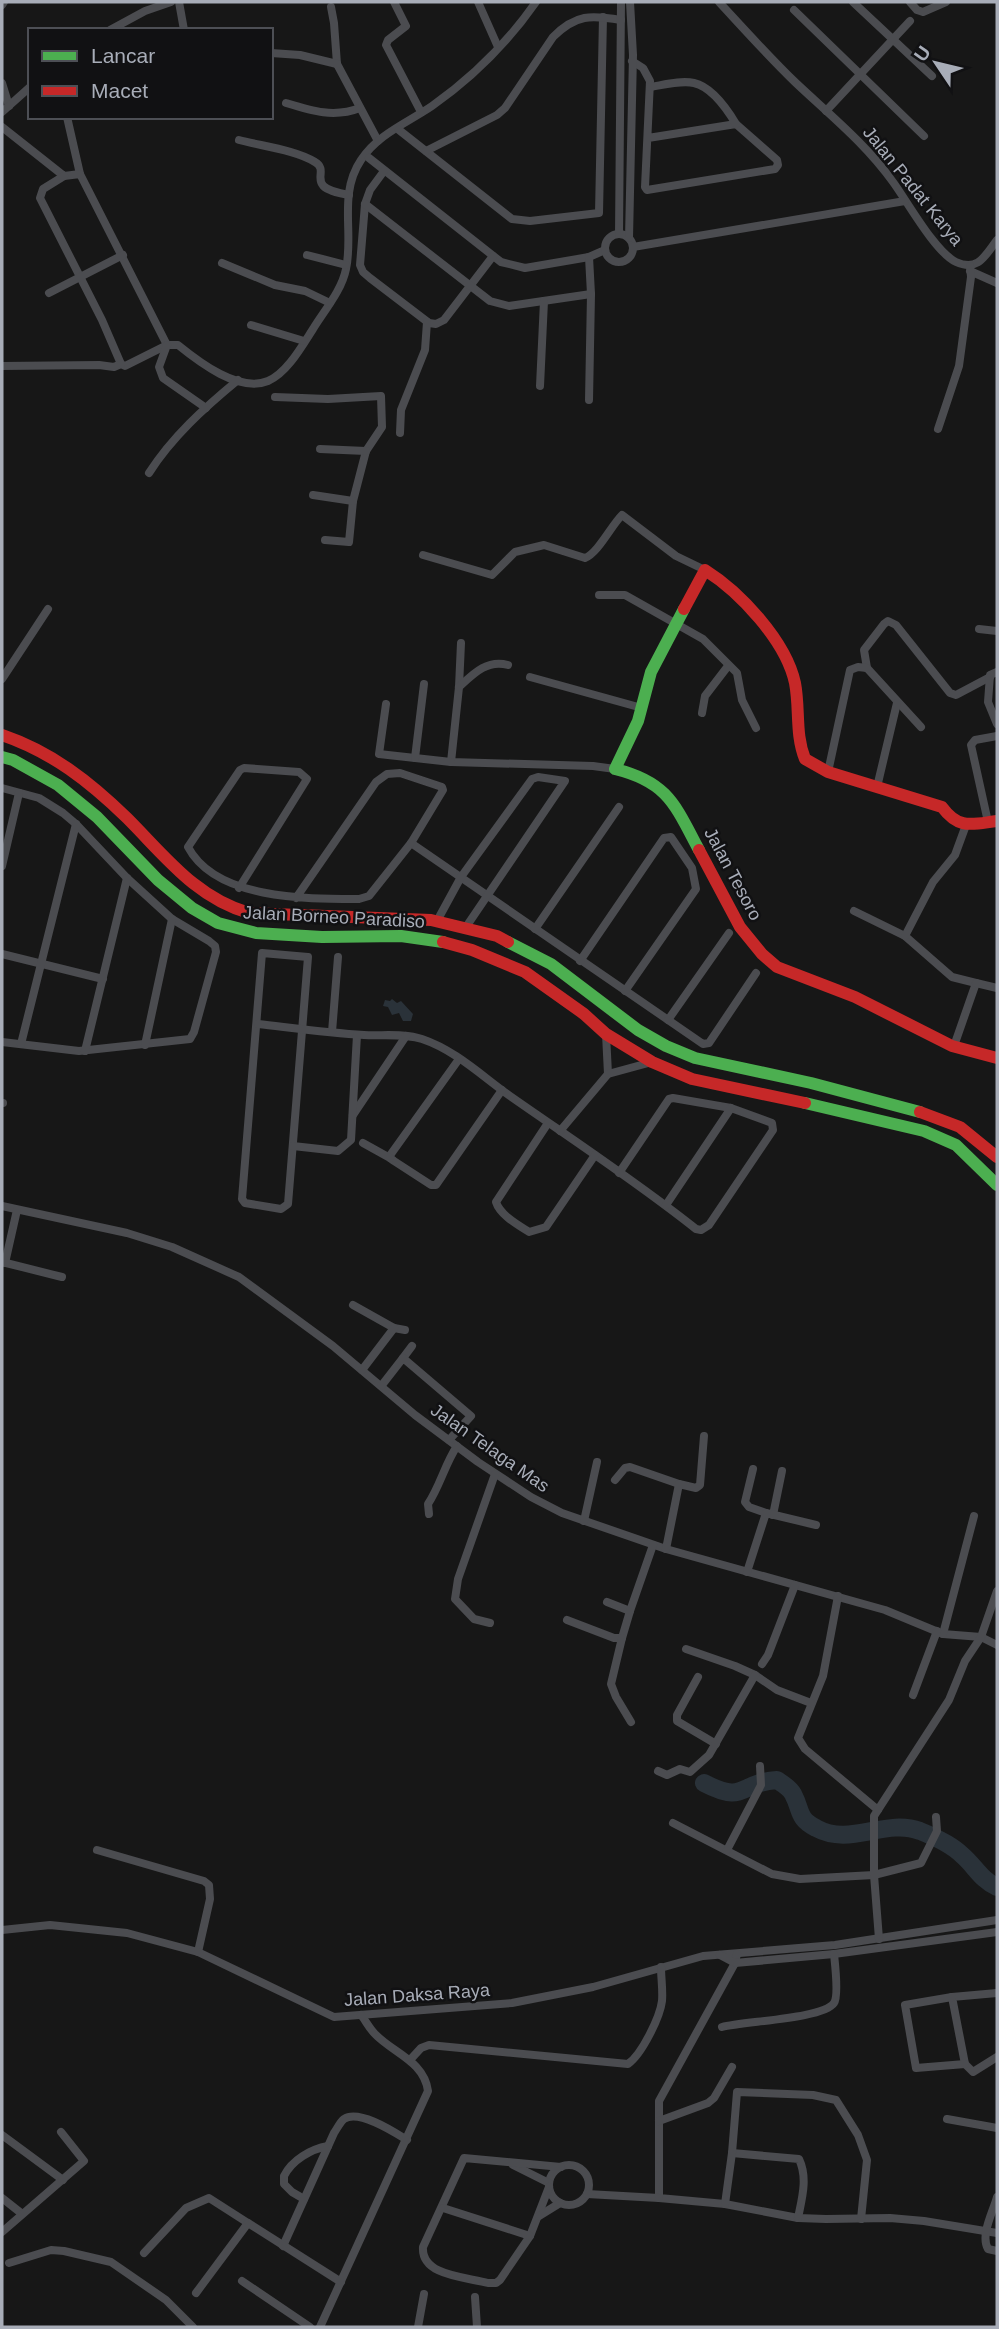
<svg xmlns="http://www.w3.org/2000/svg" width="999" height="2329" font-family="Helvetica,sans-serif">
  <rect width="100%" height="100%" fill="#171717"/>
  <polygon fill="#2a3239" points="392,999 397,1003 401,1001 413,1014 411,1021 403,1021 399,1013 392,1015 388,1007 383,1006 385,1000 390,1001"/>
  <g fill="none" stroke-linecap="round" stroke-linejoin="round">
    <path stroke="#2a3239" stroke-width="18" d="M704,1783c42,22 35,-1 73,-3 6,4 13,8 16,14 9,17 4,24 23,34 34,19 69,-10 104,3 15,6 31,13 42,24 13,11 19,25 35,32"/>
    <g stroke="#4b4c50" stroke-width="8">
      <polyline points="179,2 184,30"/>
      <polyline points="394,2 406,26 388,40 386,45 421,112"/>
      <polyline points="478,2 498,47"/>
      <path d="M719,2c25,27 50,55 77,81 34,32 70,61 97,99 14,19 42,70 63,80 22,10 29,-6 41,-22"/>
      <polyline points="853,2 932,76"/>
      <polyline points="910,2 917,10 923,12 946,2"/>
      <polyline points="2,5 4,2"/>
      <polyline points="331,7 334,23 337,64 378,141"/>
      <polyline points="794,10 924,136"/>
      <polyline points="110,30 145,11 171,2"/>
      <polyline points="271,53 300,55 337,64"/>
      <polyline points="632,61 643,68 650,81 645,187 647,190 775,169 778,165 777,160 736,124 648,138"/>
      <polyline points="2,83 9,106"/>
      <path d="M650,87c13,-2 31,-7 44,-4 18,4 33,26 42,41"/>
      <path d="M286,103c26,8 48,15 74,5"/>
      <polyline points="826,111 910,21"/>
      <polyline points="2,112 30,87"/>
      <polyline points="67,117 80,174"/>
      <path d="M2,127l62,49 16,-2 87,171h11c21,17 61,48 90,36 19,-8 34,-35 45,-52 11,-18 29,-39 33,-60 8,-36 -8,-75 15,-109 17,-26 46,-37 71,-54 40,-28 76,-64 104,-104"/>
      <polyline points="399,130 512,219 530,221 599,213 603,17"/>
      <path d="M239,140c22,6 57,10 76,22 17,10 -14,25 34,33"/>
      <path d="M426,151l71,-36 8,-7 48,-71c23,-23 38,-22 68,-17"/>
      <polyline points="369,158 501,262 525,268 589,257 605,250"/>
      <polyline points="384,171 370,190 365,204 360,265 363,272 370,278 429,323 436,324 444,320 493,256"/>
      <polyline points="64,176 43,189 40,198 102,320 121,364 125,366 167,345"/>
      <polyline points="365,204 490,301 509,306 591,294"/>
      <circle cx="619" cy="248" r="14"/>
      <polyline points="619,234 621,2"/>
      <polyline points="629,238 633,55 630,2"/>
      <polyline points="633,247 905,201"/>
      <polyline points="307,255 346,265"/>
      <polyline points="222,263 275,285 305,291 330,303"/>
      <polyline points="970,271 997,283"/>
      <polyline points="49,293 123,255"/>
      <polyline points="251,325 304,341"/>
      <polyline points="167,345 159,367 163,378 206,408"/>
      <polyline points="2,366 99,365 114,367 121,364"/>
      <polyline points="540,386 544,301"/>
      <polyline points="275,397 328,399 381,396 382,427 366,451 353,501 349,542 325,540"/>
      <polyline points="589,400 591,294 589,257"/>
      <polyline points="938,429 959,366 971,277 970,266"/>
      <polyline points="400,433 401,410 425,350 427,322"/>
      <polyline points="320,449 366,451"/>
      <path d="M149,473c23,-36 55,-65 89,-93"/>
      <polyline points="313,495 353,501"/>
      <path d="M423,555l69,20 23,-23 29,-7 41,13c13,-5 26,-32 37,-43l54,41 29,14"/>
      <polyline points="599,595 625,595 703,639 737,673 742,700 756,728"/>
      <polyline points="979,629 997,631"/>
      <polyline points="461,643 459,687 451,762 593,766 615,769"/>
      <polyline points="867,668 864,650 884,624 888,621 896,625 950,693 956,695 990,677"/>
      <polyline points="997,672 990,675 988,702 997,724"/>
      <polyline points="530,677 642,708"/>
      <polyline points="2,679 48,609"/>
      <path d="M459,687c14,-13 28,-28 49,-22"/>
      <polyline points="386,704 379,754 451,762"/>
      <polyline points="702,713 705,696 728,666"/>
      <polyline points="415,758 424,684"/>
      <polyline points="828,772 850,670 858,667 867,668 921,727"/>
      <polyline points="877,787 897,703"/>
      <polyline points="2,788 39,798 63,813 76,824 127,878 172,919 209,941 215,946 216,952 194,1032 190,1039 79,1051 2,1042"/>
      <polyline points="988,822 971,745 975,740 997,736"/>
      <polyline points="411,843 703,1044 709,1043 756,973"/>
      <polyline points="2,866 19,793"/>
      <path d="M239,888l68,-109 -8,-7 -55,-4 -4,2 -52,77c28,53 120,52 171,52l10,-3 42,-53 32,-53 -1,-3 -42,-14 -13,1 -11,8 -80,116"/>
      <polyline points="854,911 905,936 952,977 976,983 954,1046"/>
      <polyline points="437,921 461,877 532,779 538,777 565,781 466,927"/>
      <polyline points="535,929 619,807"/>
      <polyline points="905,936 933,882 955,855 966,825"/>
      <polygon points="262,953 308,957 288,1204 281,1209 245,1203 242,1199"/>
      <polyline points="2,954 103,979"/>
      <polyline points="580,961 664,838 671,837 692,868 696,889 625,991"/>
      <polyline points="976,983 997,988"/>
      <polyline points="668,1020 729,933"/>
      <path d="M258,1024c35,4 70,9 106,11 18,1 40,-2 58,4 33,11 60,37 88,57 63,44 127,86 186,133l5,1 8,-5 64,-95 -1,-7 -41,-15 -58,-10 -4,1 -50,74"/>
      <polyline points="332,1032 338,957"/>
      <polyline points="606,1034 608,1074"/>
      <polyline points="21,1044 76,824"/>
      <polyline points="145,1045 172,919"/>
      <polyline points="85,1051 127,878"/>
      <polyline points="459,1059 391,1154 390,1158 394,1161 431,1185 436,1185 502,1090"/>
      <polyline points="2,1103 3,1103"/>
      <polyline points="353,1115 406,1036"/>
      <path d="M548,1123l-52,79c4,13 22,23 33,30l17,-5 49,-72"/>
      <polyline points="560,1131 608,1074 652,1062"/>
      <polyline points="363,1143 390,1158"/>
      <polyline points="293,1146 338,1151 351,1140 357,1035"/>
      <polyline points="666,1205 731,1108"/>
      <polyline points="2,1206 127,1233 172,1247 239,1277 333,1346 415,1415 478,1462 531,1497 562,1513 666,1549 885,1610 943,1634 981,1637 997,1645"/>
      <polyline points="2,1262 62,1277"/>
      <polyline points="5,1263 17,1210"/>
      <polyline points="353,1305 394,1328 405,1330"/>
      <polyline points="403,1358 412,1346"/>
      <polyline points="362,1370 394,1328"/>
      <polyline points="382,1385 403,1358 471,1416 449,1440"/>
      <polyline points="753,1469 745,1502 749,1507 766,1513"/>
      <polyline points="615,1480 625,1468 630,1467 679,1484"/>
      <path d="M429,1514l-1,-10c12,-18 17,-40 29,-58"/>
      <polyline points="773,1515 782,1471"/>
      <polyline points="584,1521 597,1462"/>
      <polyline points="666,1549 679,1484 696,1488 700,1485 704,1436"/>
      <polyline points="747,1572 766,1513 816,1525"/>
      <polyline points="838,1596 823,1676 798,1738 805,1749 878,1810"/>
      <polyline points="607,1602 630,1611"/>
      <polyline points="567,1620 614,1638 622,1638 630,1611 653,1545"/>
      <polyline points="490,1623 474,1619 455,1599 458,1579 495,1474"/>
      <polyline points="943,1634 974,1516"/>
      <polyline points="622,1638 611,1684 616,1697 631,1722"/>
      <polyline points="686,1649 735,1666 755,1675 777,1690 811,1703"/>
      <polyline points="762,1664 768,1655 795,1585"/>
      <polyline points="698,1677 677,1715 677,1721 716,1744"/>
      <polyline points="913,1695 937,1631"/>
      <polyline points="658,1771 667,1775 680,1769 690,1772 709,1755 755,1675"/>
      <polyline points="673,1823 772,1874 800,1879 874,1875 921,1863 937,1831 936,1817"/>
      <polyline points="97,1850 204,1881 209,1885 210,1899 198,1952"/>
      <polyline points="727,1850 761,1785 760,1766"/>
      <polyline points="2,1930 50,1925 127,1933 198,1952 334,2017 512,2003 593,1987 703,1956 835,1945 997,1920"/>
      <polyline points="879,1939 874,1875 874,1816 949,1700 965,1661 981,1637 997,1591"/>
      <polyline points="737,1954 735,1963 659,2101 659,2198 725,2204 798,2218 826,2219 890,2218 924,2221 997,2233"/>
      <polyline points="720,1955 735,1963 834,1954 997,1932"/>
      <polyline points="997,1993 952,1997 965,2064 973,2072 997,2057"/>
      <polyline points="952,1997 905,2005 916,2068 965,2064"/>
      <path d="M722,2027c22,-6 101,-8 112,-24 5,-7 1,-39 0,-49"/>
      <path d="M410,2060l11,-12 8,-3 199,19c14,-10 32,-47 34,-63 1,-11 -1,-23 -1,-34"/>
      <polyline points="947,2119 997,2128"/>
      <polyline points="659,2121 708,2103 714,2098 732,2067"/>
      <polyline points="2,2135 63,2180"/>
      <path d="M732,2153l67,6c9,19 3,39 -1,59"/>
      <circle cx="569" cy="2185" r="20"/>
      <polyline points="513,2165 549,2183"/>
      <path d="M549,2187l-19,49 -30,44 -4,3h-8c-22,-6 -67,-7 -65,-36l41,-89 97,9"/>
      <polyline points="587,2194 659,2198"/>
      <path d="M997,2197c-4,15 -17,38 -9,52l9,2"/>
      <polyline points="2,2198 21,2213"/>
      <path d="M304,2199l-12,-7 -8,-8v-8c8,-16 27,-27 44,-30"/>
      <polyline points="725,2204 732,2153 737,2092 813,2095 836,2100 858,2135 867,2160 861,2219"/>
      <polyline points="443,2208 530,2236"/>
      <polyline points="539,2216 560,2203"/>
      <polyline points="2,2232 84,2161 61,2132"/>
      <path d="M283,2246l51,-113c3,-4 6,-11 10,-14 15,-10 50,13 63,21"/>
      <polyline points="144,2253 186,2208 209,2198 248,2223"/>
      <polyline points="9,2263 51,2250 64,2251 111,2262 166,2300 193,2327"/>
      <polyline points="242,2281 310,2327"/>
      <polyline points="196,2293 248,2223 341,2282"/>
      <polyline points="475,2297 477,2327"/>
      <path d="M320,2327l108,-236c-4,-30 -35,-38 -53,-57 -6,-6 -9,-13 -14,-19"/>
      <polyline points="418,2327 424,2294"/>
    </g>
    <g stroke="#4caf50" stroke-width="12">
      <path d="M684,609l-33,63 -13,49 -23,48c53,13 60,36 84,81"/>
      <polyline points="2,757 13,760 58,785 97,817 158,880 192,908 218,923 256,933 322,937 401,936 443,942"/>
      <polyline points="508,942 551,964 638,1030 666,1046 695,1058 811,1083 920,1112"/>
      <polyline points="805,1103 924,1131 956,1145 997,1185"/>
    </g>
    <g stroke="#c62828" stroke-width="12">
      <path d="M684,609l21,-39c35,22 81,71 90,113 5,26 0,51 10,76l23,13 114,35c17,23 30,17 55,14"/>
      <path d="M2,735c50,17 88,47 125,83 38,38 69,80 122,95l182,7 66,16 11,6"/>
      <polyline points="699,850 740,927 762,954 777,967 855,997 952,1046 997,1058"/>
      <polyline points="443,942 472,950 525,972 584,1014 606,1034 652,1062 692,1079 805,1103"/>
      <polyline points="920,1112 960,1127 997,1157"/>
    </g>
  </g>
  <g text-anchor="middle" stroke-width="5" stroke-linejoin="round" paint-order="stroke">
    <g font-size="18" fill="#a8adb8" stroke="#111113">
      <text transform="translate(913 186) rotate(51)" y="6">Jalan Padat Karya</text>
      <text transform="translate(733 874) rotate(62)" y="6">Jalan Tesoro</text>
      <text transform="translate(334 917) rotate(3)" y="6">Jalan Borneo Paradiso</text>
      <text transform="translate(490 1448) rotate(35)" y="6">Jalan Telaga Mas</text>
      <text transform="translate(417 1995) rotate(-4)" y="6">Jalan Daksa Raya</text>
    </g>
  </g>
  <rect width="999" height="2329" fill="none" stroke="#a8adb8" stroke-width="7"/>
  <rect x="28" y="28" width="245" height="91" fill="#111113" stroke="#4d4f55" stroke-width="2"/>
  <rect x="42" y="51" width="35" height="10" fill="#4caf50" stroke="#4d4f55" stroke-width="2"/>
  <text x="91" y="63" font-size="21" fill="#a8adb8">Lancar</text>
  <rect x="42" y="86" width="35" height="10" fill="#c62828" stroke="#4d4f55" stroke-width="2"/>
  <text x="91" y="98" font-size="21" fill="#a8adb8">Macet</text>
  <g transform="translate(936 63) rotate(305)" stroke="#111113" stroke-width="5" paint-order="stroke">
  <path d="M0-5L12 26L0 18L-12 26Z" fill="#a8adb8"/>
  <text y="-10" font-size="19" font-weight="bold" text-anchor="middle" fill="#a8adb8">U</text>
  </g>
</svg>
